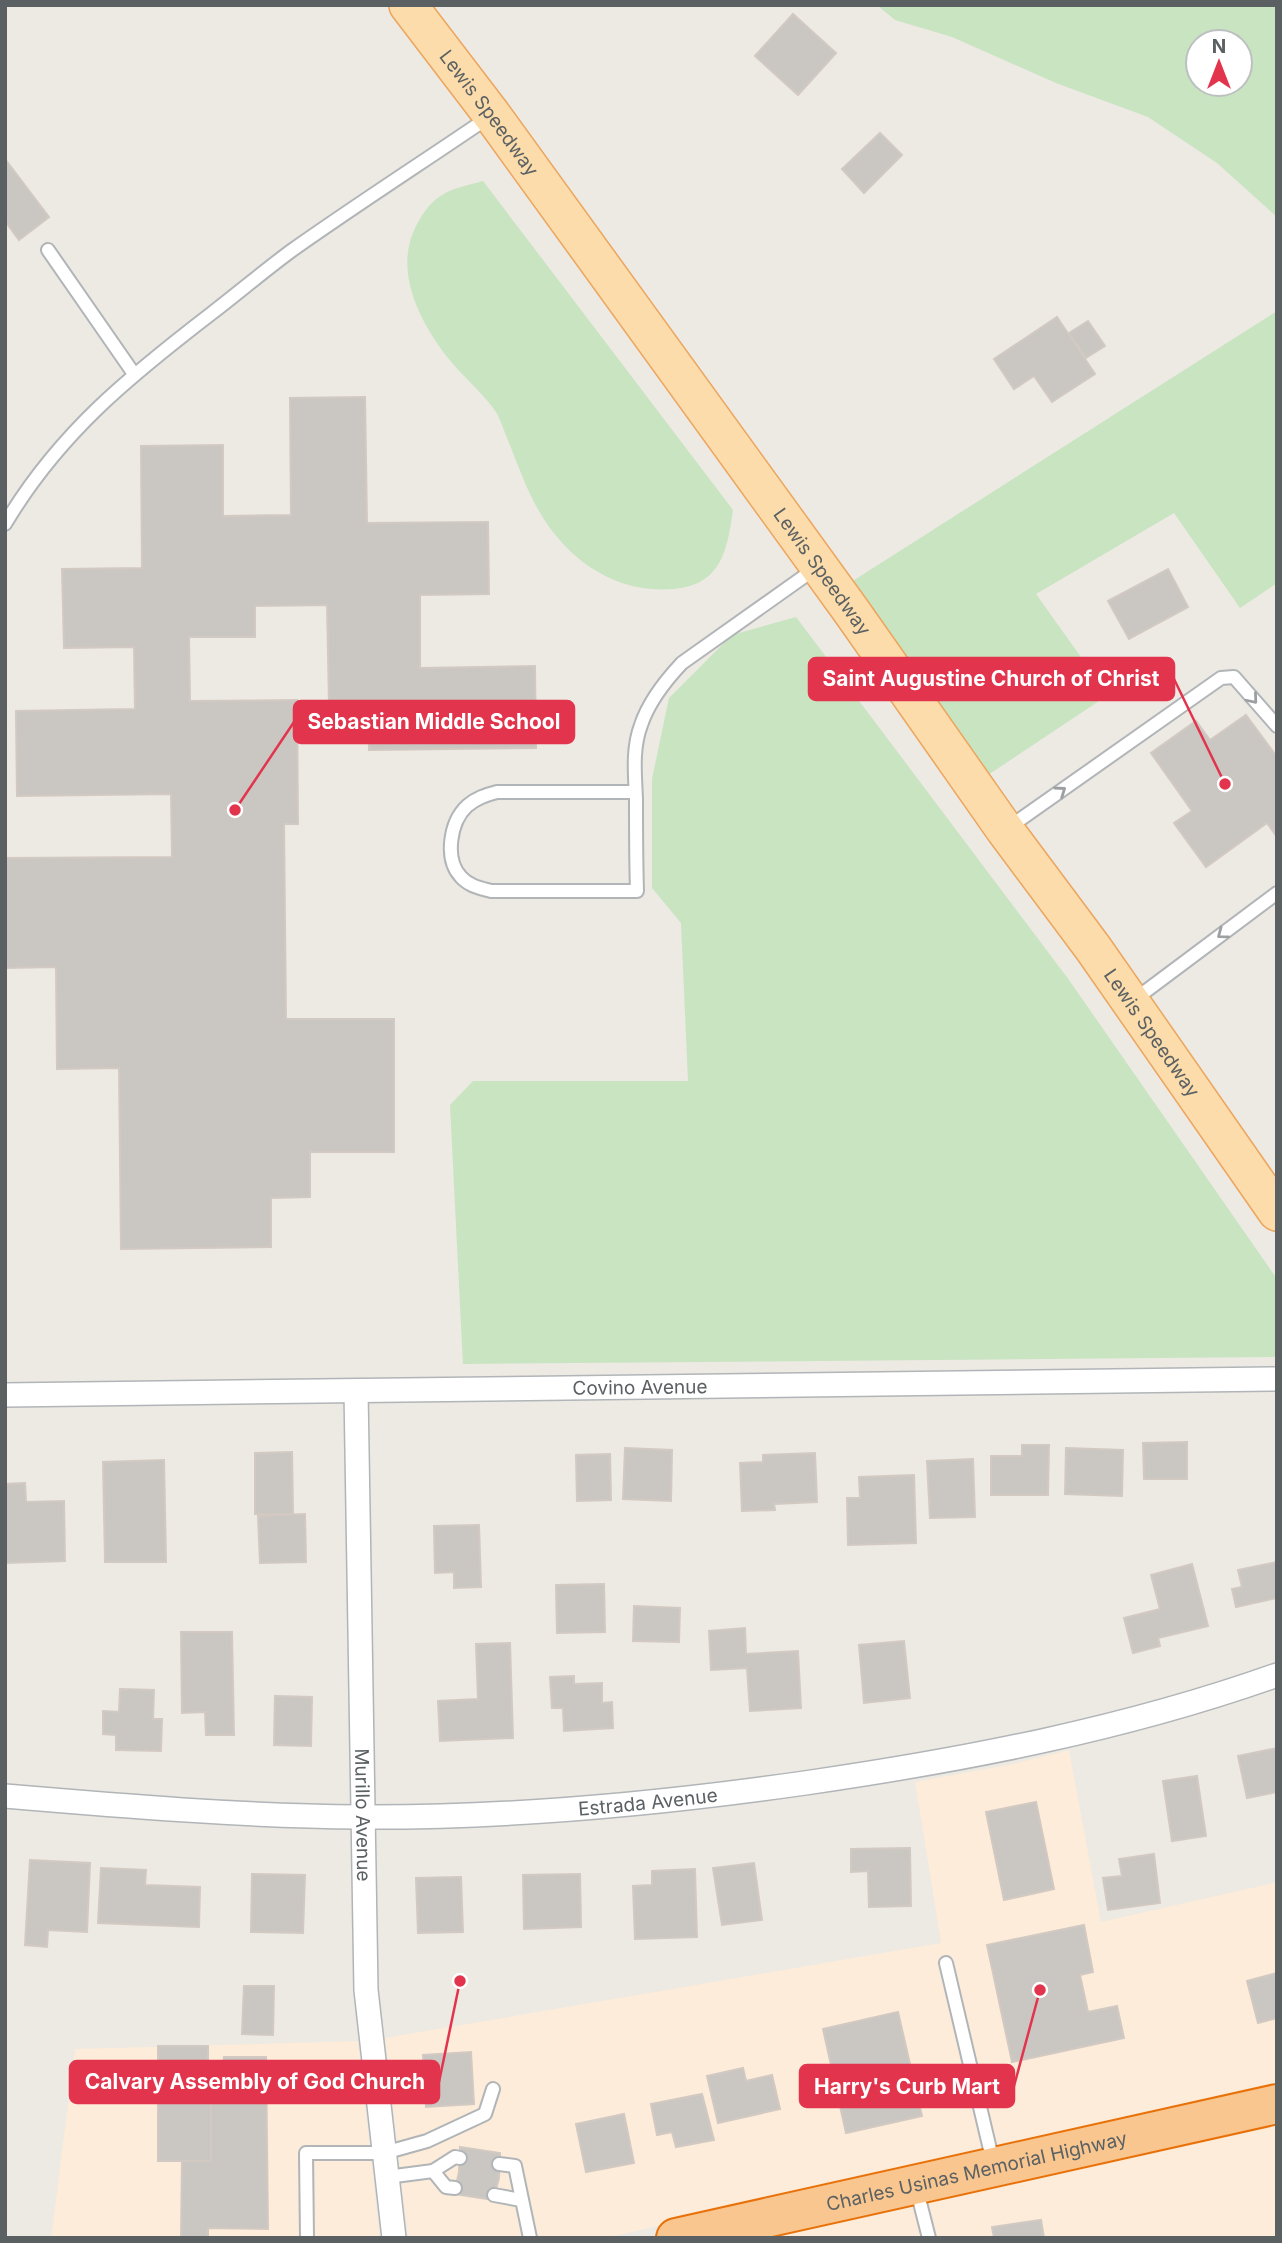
<svg xmlns="http://www.w3.org/2000/svg" width="1282" height="2243" font-family="Inter,sans-serif">
  <rect width="100%" height="100%" fill="#ede9e3"/>
  <g fill="#fcecd9">
    <polygon points="1069,1750 1101,1922 1277,1882 1277,2088 605,2238 408,2238 385,2038 941,1943 915,1782 1013,1764"/>
    <polygon points="358,2041 380,2238 51,2238 75,2049"/>
    <polygon points="1277,2120 1277,2238 747,2238"/>
  </g>
  <g fill="#c8e4c1" fill-rule="evenodd">
    <path d="M877,5h400v212l-60,-54 -69,-46 -92,-34 -104,-46 -57,-17zM1198,42h42v42h-42z"/>
    <path d="M483,181l250,329c-6,40 -11,75 -60,79 -57,5 -106,-29 -134,-78 -14,-24 -23,-52 -34,-78 -3,-8 -6,-17 -11,-24 -13,-18 -32,-33 -46,-51 -28,-36 -55,-87 -32,-132 6,-11 12,-21 23,-29 12,-9 30,-12 44,-16z"/>
    <polygon points="1277,311 1277,583 1240,608 1174,513 1036,594 1108,695 985,777 848,584"/>
    <polygon points="796,617 1069,980 1277,1279 1277,1357 463,1364 450,1105 473,1081 688,1081 681,923 652,888 652,779 669,698 732,635"/>
  </g>
  <g fill="#cac6c2" stroke="#d2c9c2" stroke-width="2">
    <polygon points="793,14 836,53 798,95 755,56"/>
    <polygon points="880,133 902,155 864,193 842,169"/>
    <polygon points="5,159 49,217 19,240 5,221"/>
    <polygon points="1057,317 1095,374 1052,402 1034,376 1014,389 994,359"/>
    <polygon points="1088,321 1105,346 1086,358 1069,333"/>
    <polygon points="365,397 367,523 488,522 489,594 420,595 420,668 535,666 536,748 369,750 368,704 329,704 327,605 255,606 255,637 189,637 190,701 297,700 298,824 284,824 286,1019 394,1019 394,1152 310,1152 310,1197 271,1198 271,1247 121,1249 119,1068 57,1069 56,967 5,968 5,858 172,857 171,794 17,796 16,711 135,709 134,647 64,648 62,569 142,568 141,446 223,445 223,516 291,515 290,398"/>
    <polygon points="1168,569 1188,607 1129,639 1108,601"/>
    <polygon points="1246,715 1277,757 1277,837 1267,823 1206,867 1174,823 1192,811 1151,753 1196,721 1210,740"/>
    <polygon points="1187,1442 1187,1479 1144,1479 1143,1443"/>
    <polygon points="1022,1445 1049,1445 1048,1495 991,1495 991,1456 1022,1456"/>
    <polygon points="625,1448 672,1450 671,1501 623,1499"/>
    <polygon points="1066,1448 1123,1450 1122,1496 1065,1494"/>
    <polygon points="292,1452 293,1514 255,1514 255,1453"/>
    <polygon points="815,1453 817,1502 774,1504 775,1510 742,1511 740,1463 763,1462 763,1455"/>
    <polygon points="610,1454 611,1500 577,1501 576,1455"/>
    <polygon points="973,1459 975,1517 930,1518 927,1461"/>
    <polygon points="164,1460 166,1562 105,1562 103,1462"/>
    <polygon points="914,1475 916,1543 848,1545 847,1498 860,1498 859,1477"/>
    <polygon points="25,1483 26,1502 64,1501 65,1561 5,1563 5,1484"/>
    <polygon points="305,1514 306,1562 260,1563 258,1516"/>
    <polygon points="479,1525 481,1587 454,1588 454,1572 435,1573 434,1526"/>
    <polygon points="1277,1562 1277,1598 1236,1607 1232,1589 1242,1587 1238,1570"/>
    <polygon points="1192,1564 1208,1626 1158,1638 1160,1646 1133,1653 1124,1618 1160,1609 1151,1575"/>
    <polygon points="604,1584 605,1632 557,1633 556,1585"/>
    <polygon points="634,1606 680,1608 679,1642 633,1641"/>
    <polygon points="745,1628 746,1654 798,1651 801,1708 750,1711 747,1668 711,1670 709,1631"/>
    <polygon points="181,1632 232,1632 234,1735 206,1735 205,1712 182,1713"/>
    <polygon points="904,1641 910,1698 864,1703 859,1645"/>
    <polygon points="510,1643 513,1738 440,1741 438,1701 478,1699 476,1644"/>
    <polygon points="574,1676 574,1684 602,1683 602,1703 612,1702 613,1728 564,1731 563,1708 552,1708 550,1677"/>
    <polygon points="120,1689 154,1690 153,1719 162,1719 161,1751 116,1750 116,1735 103,1734 103,1711 119,1712"/>
    <polygon points="275,1696 312,1697 311,1746 274,1745"/>
    <polygon points="1277,1748 1277,1792 1247,1798 1238,1756"/>
    <polygon points="1197,1776 1206,1836 1172,1841 1163,1781"/>
    <polygon points="1036,1802 1054,1889 1004,1900 986,1812"/>
    <polygon points="910,1848 911,1906 869,1907 868,1871 851,1872 851,1849"/>
    <polygon points="1154,1854 1160,1903 1108,1910 1103,1878 1122,1876 1119,1859"/>
    <polygon points="30,1860 90,1863 87,1932 48,1930 47,1947 25,1945"/>
    <polygon points="754,1863 762,1920 722,1925 713,1868"/>
    <polygon points="101,1868 146,1870 145,1885 200,1887 199,1927 98,1923"/>
    <polygon points="695,1869 697,1937 635,1939 633,1886 652,1885 652,1871"/>
    <polygon points="252,1874 305,1875 303,1933 251,1932"/>
    <polygon points="580,1874 581,1927 524,1929 523,1875"/>
    <polygon points="461,1877 463,1932 418,1933 416,1878"/>
    <polygon points="1084,1925 1093,1972 1080,1975 1088,2012 1117,2006 1124,2038 1012,2062 987,1945"/>
    <polygon points="1277,1973 1277,2018 1258,2023 1247,1981"/>
    <polygon points="244,1986 274,1986 273,2035 242,2034"/>
    <polygon points="898,2012 922,2116 846,2133 823,2029"/>
    <polygon points="158,2046 208,2046 208,2067 211,2067 211,2161 158,2161"/>
    <polygon points="471,2052 474,2104 426,2107 423,2055"/>
    <polygon points="224,2057 266,2057 268,2229 208,2228 208,2238 181,2238 182,2161 211,2161 211,2064 223,2064"/>
    <polygon points="743,2068 746,2081 772,2075 780,2109 718,2123 707,2076"/>
    <polygon points="702,2094 714,2140 676,2147 672,2132 657,2135 651,2104"/>
    <polygon points="624,2114 634,2163 586,2172 576,2124"/>
    <polygon points="460,2147 500,2153 499,2178 493,2200 454,2194 459,2172"/>
    <polygon points="1041,2220 1044,2238 994,2238 992,2227"/>
  </g>
  <g fill="none" stroke-linecap="round" stroke-linejoin="round">
    <g stroke="#b1b5b8" stroke-width="16">
      <g id="lane">
        <polyline points="48,250 134,374"/>
        <path d="M5,524c54,-91 125,-148 207,-211 26,-20 52,-42 79,-62 65,-46 132,-89 198,-134"/>
        <path d="M635,792h-138c-11,3 -21,6 -30,14 -17,16 -23,53 -6,71 8,9 19,11 30,14h146c-1,-31 -1,-61 -1,-92 -1,-25 -4,-50 5,-74 8,-24 24,-44 41,-62l134,-95"/>
        <polyline points="1008,828 1221,678 1234,677 1277,726"/>
        <polyline points="1134,1000 1277,893"/>
        <polyline points="946,1963 993,2162"/>
        <polyline points="499,2164 515,2166 530,2238"/>
        <polyline points="433,2171 446,2187 455,2188"/>
        <polyline points="387,2177 433,2171 455,2157 460,2158"/>
        <polyline points="916,2187 929,2238"/>
        <polyline points="494,2195 521,2200"/>
        <polyline points="307,2238 306,2153 384,2153 427,2141 485,2114 493,2089"/>
      </g>
    </g>
    <g stroke="#b1b5b8" stroke-width="26">
      <g id="street">
        <path id="s1" d="M356,1391l10,599 28,248"/>
        <path id="s2" d="M5,1395l1272,-16"/>
        <path id="s3" d="M5,1796c118,10 237,20 355,21 149,1 298,-13 445,-34 159,-23 320,-54 472,-108"/>
      </g>
    </g>
    <g stroke="#eca55e" stroke-width="40">
      <g id="primary">
        <path id="s4" d="M408,5l84,110 360,497 153,218 88,118 184,264"/>
      </g>
    </g>
    <g stroke="#e87109" stroke-width="42">
      <g id="highway">
        <path id="s5" d="M676,2238l601,-134"/>
      </g>
    </g>
    <use href="#lane" stroke="#fff" stroke-width="12"/>
    <use href="#street" stroke="#fff" stroke-width="23"/>
    <use href="#primary" stroke="#fcdcaa" stroke-width="37"/>
    <use href="#highway" stroke="#f9c68f" stroke-width="38"/>
  </g>
  <defs><path id="oneway-chevron" d="M-2-3.5L2.5 0L-2 3.5" fill="none" stroke-width="1.6" stroke-linecap="round" stroke-linejoin="round" transform="scale(1.75)"/></defs>
  <g stroke="#9da0a1">
    <use href="#oneway-chevron" transform="translate(1253 699) rotate(50)"/>
    <use href="#oneway-chevron" transform="translate(1061 791) rotate(-35)"/>
    <use href="#oneway-chevron" transform="translate(1222 934) rotate(143)"/>
  </g>
  <g text-anchor="middle" stroke-width="5" stroke-linejoin="round" paint-order="stroke">
    <g font-size="19" fill="#5b6163" stroke="#fff">
      <text dy="7" stroke="none"><textPath href="#s4" startOffset="135">Lewis Speedway</textPath></text>
      <text dy="7" stroke="none"><textPath href="#s4" startOffset="702">Lewis Speedway</textPath></text>
      <text dy="7" stroke="none"><textPath href="#s4" startOffset="1269">Lewis Speedway</textPath></text>
      <text dy="7" stroke="none"><textPath href="#s2" startOffset="635">Covino Avenue</textPath></text>
      <text dy="7" stroke="none"><textPath href="#s3" startOffset="644">Estrada Avenue</textPath></text>
      <text dy="7" stroke="none"><textPath href="#s1" startOffset="424">Murillo Avenue</textPath></text>
      <text dy="7" stroke="none"><textPath href="#s5" startOffset="308">Charles Usinas Memorial Highway</textPath></text>
    </g>
  </g>
  <path fill="none" stroke="#e2354d" stroke-width="2.5" d="M1225 784L1174 679M235 810L294 722M460 1981L439 2082M1040 1990L1014 2086"/>
  <g fill="#e2354d" stroke="#fff" stroke-width="2.5">
    <circle cx="1225" cy="784" r="7"/>
    <circle cx="235" cy="810" r="7"/>
    <circle cx="460" cy="1981" r="7"/>
    <circle cx="1040" cy="1990" r="7"/>
  </g>
  <g fill="#e2354d" stroke="#e2354d" stroke-width="2.5">
    <rect x="809" y="658" width="365" height="42" rx="7"/>
    <rect x="294" y="701" width="280" height="42" rx="7"/>
    <rect x="70" y="2061" width="369" height="42" rx="7"/>
    <rect x="800" y="2065" width="214" height="42" rx="7"/>
  </g>
  <g font-size="21" text-anchor="middle" font-weight="bold" fill="#fff">
    <text x="991" y="686">Saint Augustine Church of Christ</text>
    <text x="434" y="729">Sebastian Middle School</text>
    <text x="255" y="2089">Calvary Assembly of God Church</text>
    <text x="907" y="2094">Harry's Curb Mart</text>
  </g>
  <rect width="1282" height="2243" fill="none" stroke="#5b6163" stroke-width="14"/>
  <g transform="translate(1219 63)"><circle r="33" fill="#ffffff" stroke="#bdc0c1" stroke-width="2"/>
  <path d="M0-5L12 26L0 18L-12 26Z" fill="#e2354d"/>
  <text y="-10" font-size="19" font-weight="bold" text-anchor="middle" fill="#5b6163">N</text>
  </g>
</svg>
